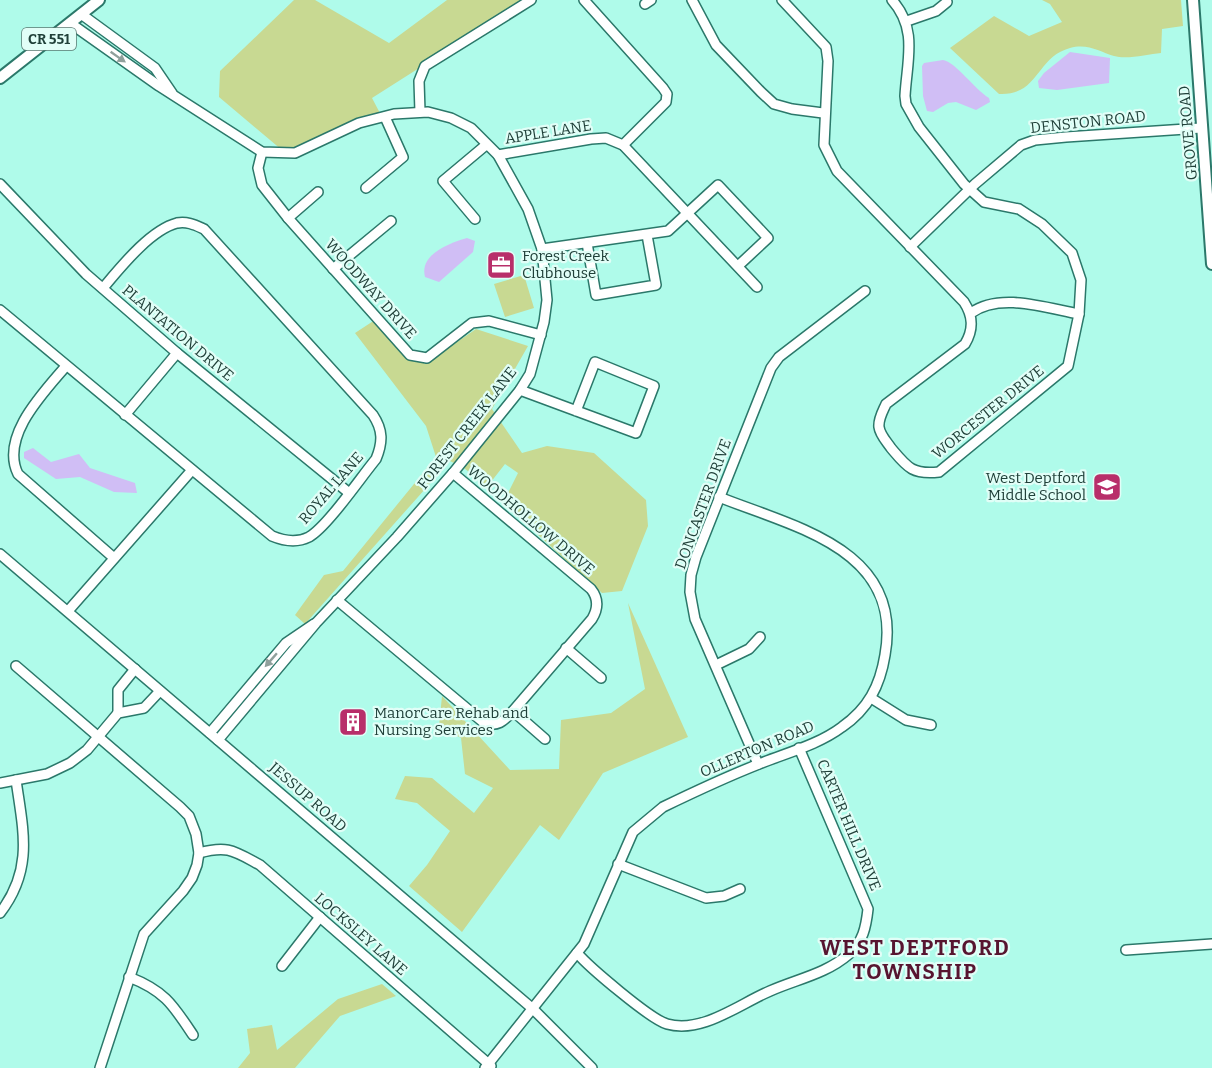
<svg xmlns="http://www.w3.org/2000/svg" width="1212" height="1068" font-family="Bitter,serif">
  <rect width="100%" height="100%" fill="#affbea"/>
  <g fill="#c8d992">
    <polygon points="294,0 315,0 389,43 447,0 526,0 372,98 382,117 289,156 219,97 220,71"/>
    <path d="M1042,0h139l2,26 -21,3 -1,24c-13,1 -34,7 -47,3 -14,-4 -26,-13 -44,-8 -34,9 -31,48 -71,46l-49,-46 44,-32 35,20 33,-14 -12,-18z"/>
    <polygon points="524,275 534,308 505,317 494,284"/>
    <polygon points="381,316 425,364 476,329 528,346 492,409 522,453 547,446 594,453 646,500 648,526 622,591 602,593 503,503 518,473 505,464 487,487 464,468 450,461 305,624 295,615 324,575 343,571 436,457 426,426 355,333"/>
    <polygon points="628,603 688,737 603,773 559,840 540,825 462,932 409,886 427,865 450,831 417,803 395,799 405,776 432,778 474,813 493,788 465,774 461,738 439,726 442,696 510,770 559,769 561,720 611,713 645,689"/>
    <polygon points="382,984 396,996 340,1016 295,1068 238,1068 250,1053 247,1029 272,1025 277,1050 338,999"/>
  </g>
  <g fill="#d0bef5">
    <polygon points="1070,52 1110,58 1109,83 1057,90 1039,88 1038,81 1044,73"/>
    <path d="M943,60c14,3 30,28 46,38l1,4 -14,8 -20,-8 -8,1 -15,9 -6,-1 -4,-15 -1,-30 2,-3z"/>
    <path d="M467,238l8,3 -2,11 -34,30 -14,-5c-6,-23 25,-34 42,-39z"/>
    <polygon points="33,448 51,462 79,454 90,468 135,483 137,493 114,492 80,477 56,479 24,458 24,452"/>
  </g>
  <g fill="none" stroke-linecap="round" stroke-linejoin="round">
    <g stroke="#2b786a" stroke-width="12">
      <g id="minor">
        <polyline points="692,0 716,45 761,92 774,104 792,109 823,113"/>
        <path d="M782,0l44,47 2,14 -4,84 13,26 127,131c9,14 10,27 1,42l-79,60c-3,7 -8,15 -7,23 1,8 8,15 12,21 16,19 21,27 48,24l129,-106 11,-52 2,-34 -9,-27 -30,-29 -23,-15 -35,-7 -20,-18 -45,-57 -13,-23 -1,-8c2,-36 13,-67 -13,-96"/>
        <polyline points="645,4 651,0"/>
        <polyline points="81,14 155,68 172,93"/>
        <polyline points="907,21 936,11 947,2"/>
        <polyline points="70,23 159,86 262,152 295,153 359,123 394,114 428,112 451,118 471,128 498,155 528,209 542,249 547,300 544,322 530,374 520,390 453,473 397,537 316,623 218,740"/>
        <polyline points="420,112 419,81 425,66 531,0"/>
        <polyline points="623,145 757,287"/>
        <polyline points="262,152 258,168 262,185 288,218 410,355 427,358 472,323 489,321 541,335"/>
        <polyline points="498,155 591,139 606,138 623,145 666,102 667,94 663,88 584,0"/>
        <polyline points="0,184 86,274 177,353 348,492"/>
        <polyline points="366,188 403,157 385,117"/>
        <polyline points="288,218 318,192"/>
        <polyline points="475,219 443,181 486,145"/>
        <polyline points="587,243 596,295 656,285 647,235"/>
        <polyline points="910,247 975,184 1021,145 1035,140 1066,137 1201,128"/>
        <polyline points="542,249 668,231 718,185 768,238 738,266"/>
        <polyline points="333,269 391,221"/>
        <path d="M0,310l272,226c12,5 25,7 37,1 18,-10 52,-60 67,-78 7,-17 7,-29 -3,-44l-169,-186c-9,-4 -17,-8 -27,-6 -27,7 -57,45 -74,65"/>
        <path d="M971,313c29,-21 75,-5 108,1"/>
        <path d="M66,366c-24,28 -66,71 -48,108l96,84"/>
        <polyline points="520,390 636,433 654,386 595,362 576,411"/>
        <polyline points="125,415 177,353"/>
        <path d="M453,473l138,116c8,10 7,20 1,30l-79,92"/>
        <polyline points="0,554 533,1009 592,1068"/>
        <path d="M337,600l146,122c14,6 21,-1 30,-11l32,28"/>
        <polyline points="68,611 192,470"/>
        <polyline points="566,648 601,678"/>
        <polyline points="716,665 749,649 760,637"/>
        <polyline points="16,666 180,807 189,816 196,834 199,853 197,865 192,878 183,891 144,934 100,1068"/>
        <polyline points="871,698 906,720 931,725"/>
        <polyline points="118,713 118,690 135,669"/>
        <polyline points="210,733 286,643 314,624"/>
        <polyline points="758,764 695,619 690,592 691,575 696,557 771,368 779,357 865,291"/>
        <polyline points="0,783 47,774 70,763 87,750 118,713 144,708 160,691"/>
        <path d="M199,853c29,-8 35,-2 61,12l231,201"/>
        <polyline points="618,864 706,898 724,896 740,889"/>
        <path d="M0,913c34,-44 23,-83 16,-133"/>
        <polyline points="1126,950 1212,944"/>
        <path d="M577,953c12,14 73,66 90,71 35,10 72,-20 103,-33 27,-12 56,-17 79,-37 14,-12 17,-27 19,-45l-69,-161"/>
        <polyline points="282,966 320,917"/>
        <path d="M129,977c36,14 44,28 64,58"/>
        <path d="M485,1068l99,-124 49,-112 30,-25c31,-15 63,-30 96,-43 27,-11 59,-19 83,-37 26,-18 38,-41 43,-72 19,-106 -91,-128 -166,-158"/>
      </g>
    </g>
    <g stroke="#2b786a" stroke-width="14">
      <g id="major">
        <polyline points="1193,0 1212,264"/>
        <polyline points="0,78 99,0"/>
      </g>
    </g>
    <use href="#minor" stroke="#fff" stroke-width="9"/>
    <use href="#major" stroke="#fff" stroke-width="10"/>
  </g>
  <defs><path id="oneway-solid" d="M-6-.8H1V-3.2L6.5 0L1 3.2V.8H-6Z" transform="scale(1.5)"/></defs>
  <g fill="#90a09c">
    <use href="#oneway-solid" transform="translate(118 57) rotate(35)"/>
    <use href="#oneway-solid" transform="translate(271 660) rotate(131)"/>
  </g>
  <defs>
    <g id="office-square" transform="scale(1.5)"><rect x="-9" y="-9" width="18" height="18" rx="4" fill="#b82e6a" stroke="#e1fef7"/><path d="M-6-3h4V-5.5h4V-3h4V5H-6ZM-1-4.5V-3h2v-1.5ZM-6 0V1H6V0Z" fill="#fff"/></g>
    <g id="school-square" transform="scale(1.5)"><rect x="-9" y="-9" width="18" height="18" rx="4" fill="#b82e6a" stroke="#e1fef7"/><path d="M0-5L7-2L0 1L-7-2ZM-4 1L0 2.5L4 1V4Q0 6-4 4Z" fill="#fff"/></g>
    <g id="building-square" transform="scale(1.5)"><rect x="-9" y="-9" width="18" height="18" rx="4" fill="#b82e6a" stroke="#e1fef7"/><path d="M-4-6H4V6H1V3H-1V6H-4ZM-2.5-4.3h1.7v1.8h-1.7ZM.8-4.3h1.7v1.8H.8ZM-2.5-1h1.7V.8h-1.7ZM.8-1h1.7V.8H.8Z" fill="#fff"/></g>
  </defs>
  <g fill-rule="evenodd">
    <use href="#office-square" x="501" y="265"/>
    <use href="#school-square" x="1107" y="487"/>
    <use href="#building-square" x="353" y="722"/>
  </g>
  <g text-anchor="middle" stroke-width="4.5" stroke-linejoin="round" paint-order="stroke">
    <rect fill="#e1fef7" stroke="#5a7972" stroke-width="1.5" x="22" y="28" width="54" height="22" rx="4.5"/>
    <g font-size="14" font-weight="bold" fill="#204039">
      <text x="49" y="44">CR 551</text>
    </g>
    <g font-size="15" fill="#204039" stroke="#e1fef7">
      <text transform="translate(1088 122) rotate(-6)" y="5">DENSTON ROAD</text>
      <text transform="translate(548 132) rotate(-9)" y="5">APPLE LANE</text>
      <text transform="translate(1188 133) rotate(-95)" y="5">GROVE ROAD</text>
      <text transform="translate(371 289) rotate(48)" y="5">WOODWAY DRIVE</text>
      <text transform="translate(178 333) rotate(40)" y="5">PLANTATION DRIVE</text>
      <text transform="translate(988 412) rotate(-39)" y="5">WORCESTER DRIVE</text>
      <text transform="translate(467 428) rotate(-52)" y="5">FOREST CREEK LANE</text>
      <text transform="translate(331 488) rotate(-49)" y="5">ROYAL LANE</text>
      <text transform="translate(703 504) rotate(-70)" y="5">DONCASTER DRIVE</text>
      <text transform="translate(531 520) rotate(40)" y="5">WOODHOLLOW DRIVE</text>
      <text transform="translate(757 749) rotate(-23)" y="5">OLLERTON ROAD</text>
      <text transform="translate(308 797) rotate(41)" y="5">JESSUP ROAD</text>
      <text transform="translate(849 825) rotate(67)" y="5">CARTER HILL DRIVE</text>
      <text transform="translate(361 934) rotate(41)" y="5">LOCKSLEY LANE</text>
    </g>
    <g font-size="15" fill="#204039" stroke="#e1fef7" text-anchor="start">
      <text x="522" y="261">Forest Creek<tspan x="522" dy="17">Clubhouse</tspan></text>
      <text x="1086" y="483" text-anchor="end">West Deptford<tspan x="1086" dy="17">Middle School</tspan></text>
      <text x="374" y="718">ManorCare Rehab and<tspan x="374" dy="17">Nursing Services</tspan></text>
    </g>
    <g font-size="21" font-weight="bold" letter-spacing="1.5" fill="#571530" stroke="#e1fef7">
      <text x="915" y="955">WEST DEPTFORD<tspan x="915" dy="24">TOWNSHIP</tspan></text>
    </g>
  </g>
</svg>
